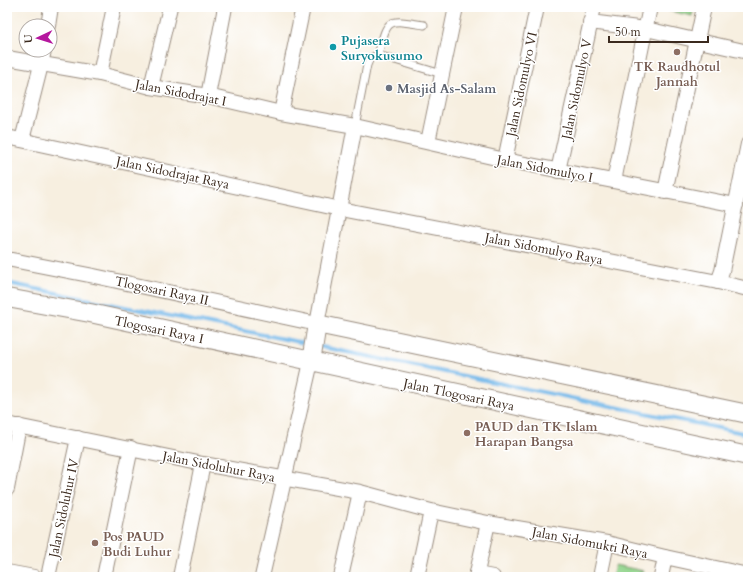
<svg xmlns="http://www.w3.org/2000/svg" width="755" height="584" font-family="Cardo,serif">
  <rect width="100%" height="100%" fill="#fff"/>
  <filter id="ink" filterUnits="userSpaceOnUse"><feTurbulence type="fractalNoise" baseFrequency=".025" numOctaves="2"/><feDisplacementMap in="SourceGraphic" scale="8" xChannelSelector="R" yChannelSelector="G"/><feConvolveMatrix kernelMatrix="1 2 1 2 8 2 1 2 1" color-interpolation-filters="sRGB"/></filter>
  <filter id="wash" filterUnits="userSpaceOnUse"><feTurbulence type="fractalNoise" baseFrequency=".012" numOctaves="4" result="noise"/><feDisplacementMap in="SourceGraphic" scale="16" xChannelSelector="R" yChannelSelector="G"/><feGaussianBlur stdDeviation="0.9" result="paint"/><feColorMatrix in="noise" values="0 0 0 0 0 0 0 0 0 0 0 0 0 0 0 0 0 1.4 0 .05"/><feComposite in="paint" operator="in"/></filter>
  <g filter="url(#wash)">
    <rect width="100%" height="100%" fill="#f7efe0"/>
    <g fill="#92d48c" stroke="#667f55">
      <polygon points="657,7 694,7 692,16 656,8"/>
      <polygon points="615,565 644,571 643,577 612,577"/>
    </g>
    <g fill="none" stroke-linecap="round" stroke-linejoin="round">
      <g stroke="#73b8e9" stroke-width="4">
        <polyline points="7,283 309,344"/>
        <polyline points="317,346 748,434"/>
      </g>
    </g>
  </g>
  <g filter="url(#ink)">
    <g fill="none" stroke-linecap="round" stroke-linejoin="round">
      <g stroke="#998c7f" stroke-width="9">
        <g id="service">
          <path d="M424,25c-38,-6 -36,-7 -46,30l64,19"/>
          <polyline points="355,126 367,65 370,58 378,55"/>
        </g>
      </g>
      <g stroke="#998c7f" stroke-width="16">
        <g id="minor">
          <polyline points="590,22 646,29 748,52"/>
          <polyline points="48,26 51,7"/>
          <polyline points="7,58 100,74 151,87 208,96 281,113 355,126 505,160 736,205"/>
          <polyline points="100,74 114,7"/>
          <polyline points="151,87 170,7"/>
          <polyline points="208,96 225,7"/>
          <polyline points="281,113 303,7"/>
          <polyline points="7,137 340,209 718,282 748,289"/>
          <polyline points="22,140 41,65 44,50"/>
          <polyline points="428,142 456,7"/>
          <polyline points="505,160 537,7"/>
          <polyline points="558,171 594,7"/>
          <polyline points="614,181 650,7"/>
          <polyline points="665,192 704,7"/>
          <polyline points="7,259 94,276 317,324 355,126"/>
          <polyline points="718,282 722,271 748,144"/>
          <polyline points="7,424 203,464 360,492 431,511 488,523 607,543 665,557 748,575"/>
          <polyline points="7,489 19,426"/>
          <polyline points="7,572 34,577"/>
          <polyline points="477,574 493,577"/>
          <polyline points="48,577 78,438"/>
          <polyline points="104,577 131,448"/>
          <polyline points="180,577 203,464"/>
          <polyline points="262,577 311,362"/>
          <polyline points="341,577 360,492"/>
          <polyline points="417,577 431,511"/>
          <polyline points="476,577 488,523"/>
          <polyline points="600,577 607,543"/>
          <polyline points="661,577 665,557"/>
        </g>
      </g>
      <g stroke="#998c7f" stroke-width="20">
        <g id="tertiary">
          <polyline points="7,298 90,313 748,456"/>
          <polyline points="311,362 317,324 748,414"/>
        </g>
      </g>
      <use href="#service" stroke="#fff" stroke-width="7"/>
      <use href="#minor" stroke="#fff" stroke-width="14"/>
      <use href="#tertiary" stroke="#fff" stroke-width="18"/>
    </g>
  </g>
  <circle fill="#0f9aa8" stroke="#fff" stroke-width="1.5" cx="333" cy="47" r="4"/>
  <g fill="#8d6e63" stroke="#fff" stroke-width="1.5">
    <circle cx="677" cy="52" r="4"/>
    <circle cx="467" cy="433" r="4"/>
    <circle cx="95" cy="543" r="4"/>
  </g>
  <circle fill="#6b7280" stroke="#fff" stroke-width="1.5" cx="389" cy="88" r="4"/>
  <g text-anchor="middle" stroke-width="3" stroke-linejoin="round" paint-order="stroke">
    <g font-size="13" font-weight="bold" fill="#0d838f" stroke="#fff" text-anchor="start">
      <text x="341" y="45">Pujasera<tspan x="341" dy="15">Suryokusumo</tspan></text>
    </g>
    <g font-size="13" font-weight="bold" fill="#785e54" stroke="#fff" text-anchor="start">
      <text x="677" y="71" text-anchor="middle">TK Raudhotul<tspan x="677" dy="15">Jannah</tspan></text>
      <text x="475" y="431">PAUD dan TK Islam<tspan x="475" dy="15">Harapan Bangsa</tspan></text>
      <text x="103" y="541">Pos PAUD<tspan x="103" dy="15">Budi Luhur</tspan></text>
    </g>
    <g font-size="13" fill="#3b2a1e" stroke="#fff">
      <text transform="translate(521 84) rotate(-78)" y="5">Jalan Sidomulyo VI</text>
      <text transform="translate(576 89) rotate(-78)" y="5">Jalan Sidomulyo V</text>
      <text transform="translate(181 92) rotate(11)" y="5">Jalan Sidodrajat I</text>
      <text transform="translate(545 168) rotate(11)" y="5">Jalan Sidomulyo I</text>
      <text transform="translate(173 172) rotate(12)" y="5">Jalan Sidodrajat Raya</text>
      <text transform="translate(544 248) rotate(11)" y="5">Jalan Sidomulyo Raya</text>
      <text transform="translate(162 290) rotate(12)" y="5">Tlogosari Raya II</text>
      <text transform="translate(159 329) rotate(12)" y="5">Tlogosari Raya I</text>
      <text transform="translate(459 394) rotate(12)" y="5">Jalan Tlogosari Raya</text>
      <text transform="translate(219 466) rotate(11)" y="5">Jalan Sidoluhur Raya</text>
      <text transform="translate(63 508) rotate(-78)" y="5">Jalan Sidoluhur IV</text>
      <text transform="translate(590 542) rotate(11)" y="5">Jalan Sidomukti Raya</text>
    </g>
    <g font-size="13" font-weight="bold" fill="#5b616d" stroke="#fff" text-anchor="start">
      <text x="397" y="93">Masjid As-Salam</text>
    </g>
  </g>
  <rect width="755" height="584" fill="none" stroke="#fff" stroke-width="24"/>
  <g transform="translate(38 38) rotate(266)"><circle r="19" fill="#ffffff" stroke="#b1aaa5"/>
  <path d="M0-3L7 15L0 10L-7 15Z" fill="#b5179e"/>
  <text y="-6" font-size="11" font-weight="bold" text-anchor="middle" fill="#3b2a1e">U</text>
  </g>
  <path d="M609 36v6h99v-6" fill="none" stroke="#3b2a1e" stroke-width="2"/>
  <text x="615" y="36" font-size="12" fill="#3b2a1e" stroke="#ffffff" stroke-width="3" paint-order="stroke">50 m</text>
</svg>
